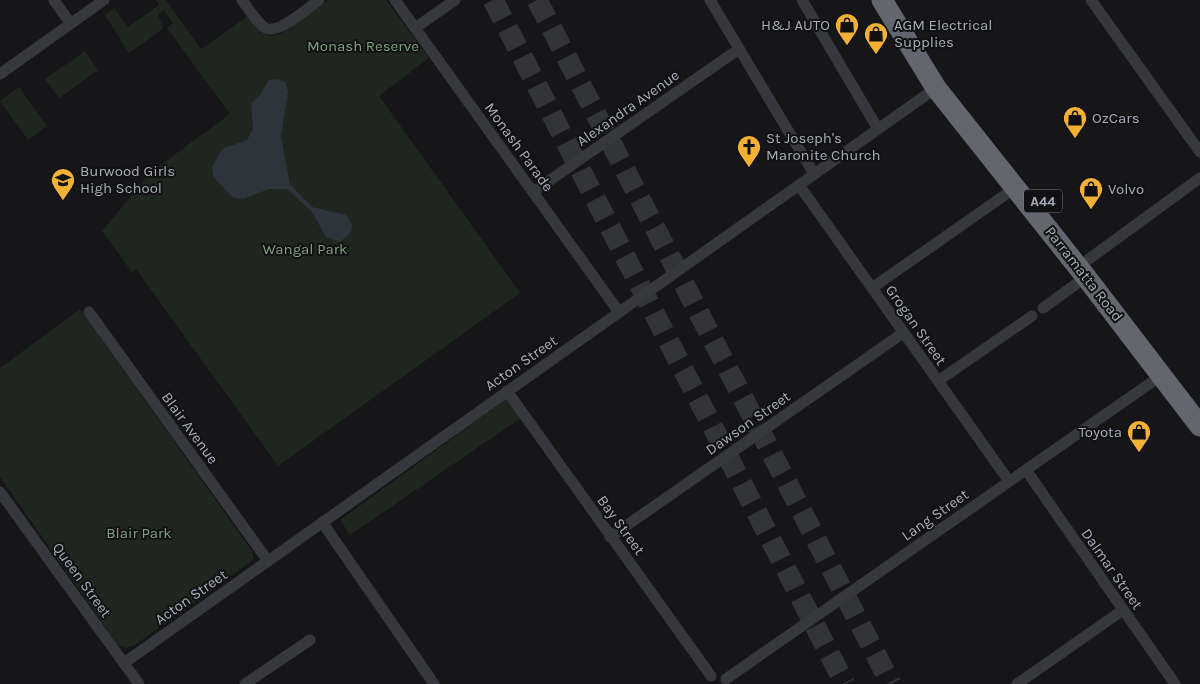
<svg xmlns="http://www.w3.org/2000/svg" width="1200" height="684" font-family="Karla,sans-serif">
  <rect width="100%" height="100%" fill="#161618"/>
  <g fill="#1e261f">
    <polygon points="156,0 166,0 201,49 248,16 260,32 269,36 280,34 329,0 386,0 429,58 379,96 520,293 278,466 136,269 132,272 102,231 151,172 230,114 167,28 173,23 164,10 158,14 163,29 129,53 105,15 114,8 128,27 159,5"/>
    <polygon points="85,51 98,70 59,98 45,79"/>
    <polygon points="19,87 47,126 28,140 0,101"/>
    <polygon points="80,309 252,551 254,559 135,645 126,648 118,645 0,477 0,368"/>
    <polygon points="508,398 521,418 350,535 340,520"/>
  </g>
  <polygon fill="#2c353c" points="276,79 285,82 288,91 281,137 290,184 312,207 346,215 352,225 351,232 340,242 326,237 312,212 287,189 269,189 243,199 232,197 213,176 212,167 222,149 247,140 253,129 251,103 260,95 269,80"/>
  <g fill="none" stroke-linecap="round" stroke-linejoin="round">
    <g stroke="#333438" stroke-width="21" stroke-dasharray="21 11" stroke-linecap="butt">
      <polyline points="493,0 845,684"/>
      <polyline points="537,0 891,684"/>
    </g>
    <g stroke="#37383d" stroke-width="11">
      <polyline points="54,0 70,23"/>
      <path d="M242,0c7,9 14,22 23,28 13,7 43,-20 54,-28"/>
      <polyline points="395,0 619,312"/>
      <polyline points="710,0 814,174"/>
      <polyline points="802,0 878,129"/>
      <polyline points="1091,0 1200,152"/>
      <polyline points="415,28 455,0"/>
      <polyline points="0,74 104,0"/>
      <polyline points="799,185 1009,481"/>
      <polyline points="533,192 739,49"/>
      <polyline points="1089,259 1200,178"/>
      <polyline points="872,288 1015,188"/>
      <polyline points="1043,308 1086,277"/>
      <polyline points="89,312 268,561"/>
      <polyline points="938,381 1032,316"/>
      <polyline points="507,391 711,676"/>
      <polyline points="1026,470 1175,684"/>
      <polyline points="0,492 139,684"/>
      <polyline points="322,522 434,684"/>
      <polyline points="610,537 903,333"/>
      <polyline points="124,663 936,88"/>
      <polyline points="726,679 1162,375"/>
      <polyline points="245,684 310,640"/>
      <polyline points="1017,684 1123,610"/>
    </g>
    <polyline stroke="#63666e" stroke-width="21" points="882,0 936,88 1086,277 1200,426"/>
  </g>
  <defs>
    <g id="shop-pin" transform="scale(1.25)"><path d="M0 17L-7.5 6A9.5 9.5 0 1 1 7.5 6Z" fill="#f2b134" stroke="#111113"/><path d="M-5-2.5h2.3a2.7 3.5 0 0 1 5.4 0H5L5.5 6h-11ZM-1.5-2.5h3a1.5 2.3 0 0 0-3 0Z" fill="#111"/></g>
    <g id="church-pin" transform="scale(1.25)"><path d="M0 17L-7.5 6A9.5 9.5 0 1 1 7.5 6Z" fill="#f2b134" stroke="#111113"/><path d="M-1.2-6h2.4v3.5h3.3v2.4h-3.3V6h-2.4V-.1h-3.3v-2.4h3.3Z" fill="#111"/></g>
    <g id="school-pin" transform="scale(1.25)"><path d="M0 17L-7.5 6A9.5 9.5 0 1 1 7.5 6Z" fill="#f2b134" stroke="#111113"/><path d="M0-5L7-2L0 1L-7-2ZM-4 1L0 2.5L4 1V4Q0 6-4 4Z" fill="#111"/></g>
  </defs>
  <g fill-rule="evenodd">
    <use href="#shop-pin" x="847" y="25"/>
    <use href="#shop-pin" x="876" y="34"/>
    <use href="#shop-pin" x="1075" y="118"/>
    <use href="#church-pin" x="749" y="147"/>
    <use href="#school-pin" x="63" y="180"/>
    <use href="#shop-pin" x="1091" y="189"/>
    <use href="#shop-pin" x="1139" y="432"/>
  </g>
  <g text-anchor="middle" stroke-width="4" stroke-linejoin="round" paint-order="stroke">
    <rect fill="#111113" stroke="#7b7e86" stroke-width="1" x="1024" y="189.5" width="38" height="23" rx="4"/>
    <g font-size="14" font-weight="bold" fill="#a8adb8">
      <text x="1043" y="206">A44</text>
    </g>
    <g font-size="15" fill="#a8adb8" stroke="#111113" text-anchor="start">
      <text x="830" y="30" text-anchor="end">H&amp;J AUTO</text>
      <text x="894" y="30">AGM Electrical<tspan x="894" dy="17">Supplies</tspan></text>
      <text x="1092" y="123">OzCars</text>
      <text x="766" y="143">St Joseph's<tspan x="766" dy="17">Maronite Church</tspan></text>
      <text x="80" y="176">Burwood Girls<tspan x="80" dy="17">High School</tspan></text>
      <text x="1108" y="194">Volvo</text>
      <text x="1122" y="437" text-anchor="end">Toyota</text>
    </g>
    <g font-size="15" fill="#7fa381" stroke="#111113">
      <text x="363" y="51">Monash Reserve</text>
      <text x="305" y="254">Wangal Park</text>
      <text x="139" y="538">Blair Park</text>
    </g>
    <g font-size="15" fill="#a8adb8" stroke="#111113">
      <text transform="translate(628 108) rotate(-35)" y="5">Alexandra Avenue</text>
      <text transform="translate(519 147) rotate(54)" y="5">Monash Parade</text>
      <text transform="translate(1084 274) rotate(52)" y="5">Parramatta Road</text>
      <text transform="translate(916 325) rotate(55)" y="5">Grogan Street</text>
      <text transform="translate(521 363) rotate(-35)" y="5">Acton Street</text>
      <text transform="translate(748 423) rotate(-35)" y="5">Dawson Street</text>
      <text transform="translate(190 428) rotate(54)" y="5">Blair Avenue</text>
      <text transform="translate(935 515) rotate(-35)" y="5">Lang Street</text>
      <text transform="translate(621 525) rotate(54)" y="5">Bay Street</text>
      <text transform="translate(1112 569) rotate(55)" y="5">Dalmar Street</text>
      <text transform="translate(82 580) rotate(54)" y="5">Queen Street</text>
      <text transform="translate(191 597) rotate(-35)" y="5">Acton Street</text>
    </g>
  </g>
</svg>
